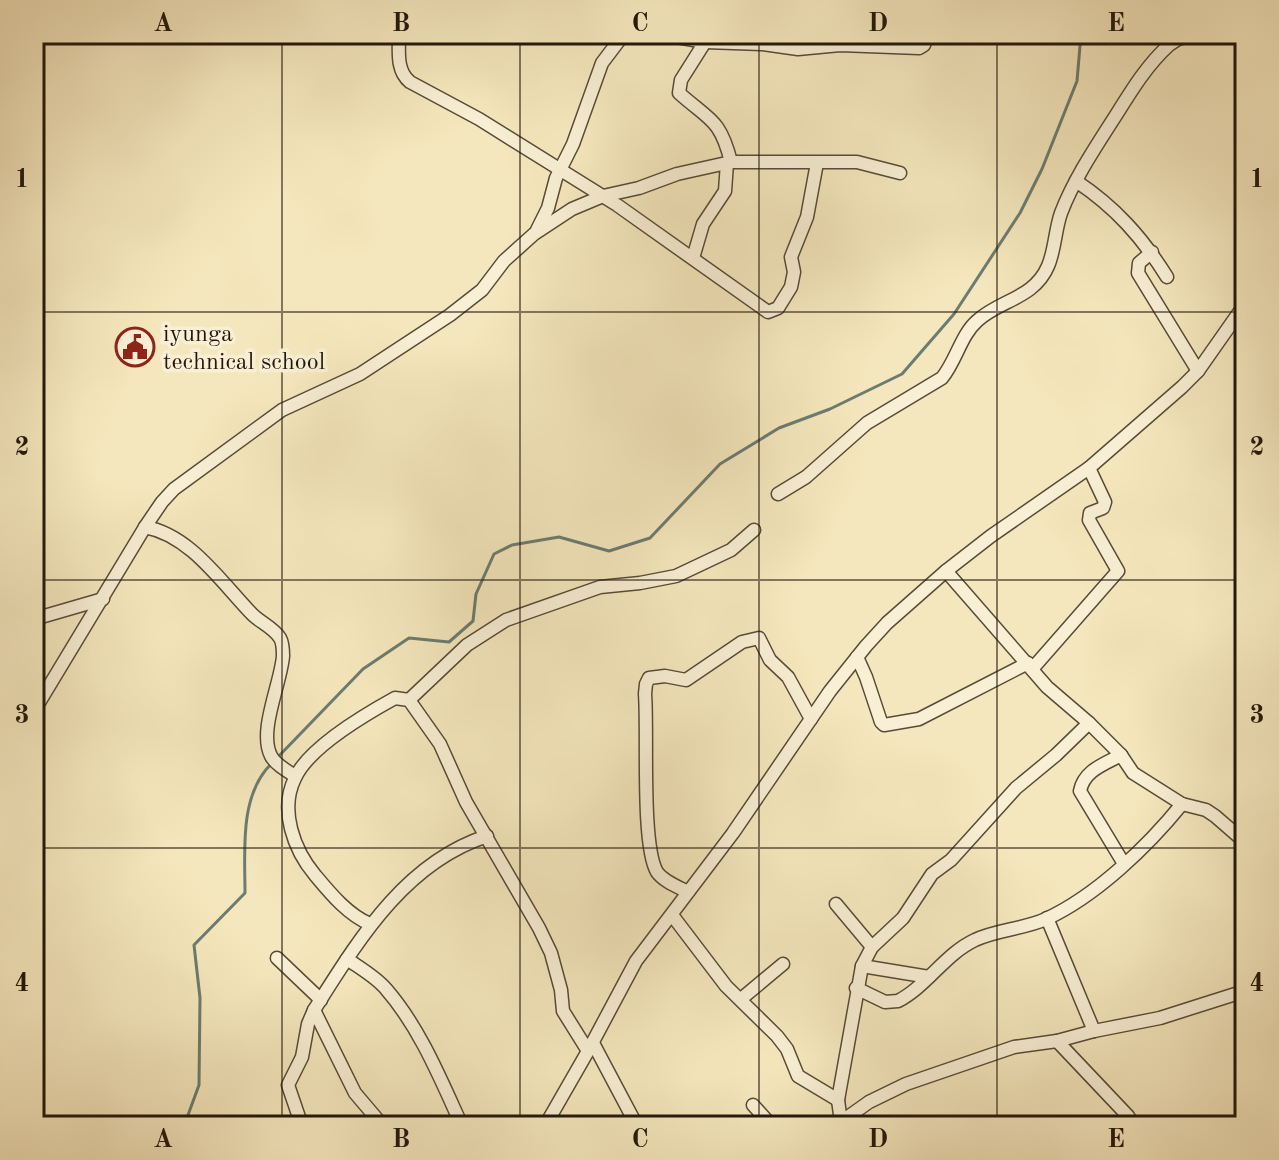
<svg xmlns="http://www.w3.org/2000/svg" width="1279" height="1160" font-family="'Old Standard TT',serif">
  <rect width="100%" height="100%" fill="#f5e7bd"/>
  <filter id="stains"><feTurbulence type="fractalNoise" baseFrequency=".0025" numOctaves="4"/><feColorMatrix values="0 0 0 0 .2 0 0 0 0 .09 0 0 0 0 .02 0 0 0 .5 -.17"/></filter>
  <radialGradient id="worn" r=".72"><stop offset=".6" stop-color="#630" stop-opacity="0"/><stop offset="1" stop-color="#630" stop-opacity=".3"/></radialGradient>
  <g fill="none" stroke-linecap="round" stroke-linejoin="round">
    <g stroke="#6b7c71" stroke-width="3">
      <polyline points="276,759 363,669 409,638 449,642 473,621 476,594 494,554 512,545 559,537 609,551 650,538 720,464 779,428 830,409 902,374 954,314 1020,213 1042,169 1077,81 1081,34"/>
      <path d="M184,1126l15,-41 1,-87 -6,-53 51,-52c0,-42 -6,-97 26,-129"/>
    </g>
    <g stroke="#574b38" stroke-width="15">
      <g id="minor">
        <path d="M399,34c0,17 -3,37 11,48l69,37 138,86 151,107 10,-4 13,-21 3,-15 -3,-15 16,-40 10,-54"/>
        <polyline points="660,34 705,42 762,44 798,49 840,45 919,48 924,45 928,34"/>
        <path d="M705,42l-24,38 -2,13c30,27 41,25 52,69"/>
        <path d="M1076,181c39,26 66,56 91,96"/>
        <polyline points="537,230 548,208 556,178 573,144 602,63 624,34"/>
        <polyline points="1152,252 1139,263 1138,273 1198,371"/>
        <polyline points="693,258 703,224 725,191 727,163"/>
        <path d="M778,494l28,-17 61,-54 75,-45c14,-17 19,-43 35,-57 22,-21 57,-22 71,-55 7,-16 7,-36 13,-53 14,-36 36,-68 57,-101 15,-24 30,-48 51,-67l9,-6 19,-5"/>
        <path d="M145,527c45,8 76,55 106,86 8,9 22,14 29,25 3,5 3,12 3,18 -2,27 -25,75 -12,100 4,8 16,15 24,20"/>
        <polyline points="946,571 1047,687 1089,723 1121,755 1133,773 1182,804 1206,810 1215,816 1245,842"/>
        <polyline points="34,619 103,599"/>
        <polyline points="857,657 866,677 881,722 884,725 919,719 1028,663"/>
        <polyline points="1033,668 1118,571 1089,520 1090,513 1103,508 1105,502 1089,468"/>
        <polyline points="409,700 467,645 506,620 600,587 640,583 676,576 731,550 754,530"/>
        <polyline points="34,711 145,527 162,502 174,489 282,410 360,374 450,315 482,290 504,261 534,234 572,209 603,196 639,188 677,174 731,162 857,162 900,173"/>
        <path d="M1121,755c-16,9 -37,15 -41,36l44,73"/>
        <path d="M688,892c-10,-5 -25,-11 -31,-20 -16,-27 -9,-141 -12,-178l1,-10 3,-6 16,-2 21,4 56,-38 17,-4 11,22 18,17 23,42"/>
        <polyline points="836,904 872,947"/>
        <polyline points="672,915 726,986 777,1036 787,1049 798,1076 838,1100"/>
        <polyline points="1047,918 1094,1031"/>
        <path d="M370,924c-22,-9 -40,-31 -55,-49 -21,-25 -36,-65 -20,-97 14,-31 71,-64 100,-80l14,2 31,44 26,58 73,126 12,25 10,37 2,21 25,40"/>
        <polyline points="277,958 321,1000"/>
        <path d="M347,959c13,9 29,18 39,30 34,39 55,91 76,137"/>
        <polyline points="862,966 929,977"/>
        <path d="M856,988l29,14 13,-1c29,-15 47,-47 77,-61 20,-10 49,-11 71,-21 50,-23 102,-73 136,-115"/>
        <polyline points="741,999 783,964"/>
        <polyline points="314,1010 355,1093 383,1126"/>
        <polyline points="1057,1041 1128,1116 1134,1126"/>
        <polyline points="593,1043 637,1126"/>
        <polyline points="753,1105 772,1126"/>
        <polyline points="841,1122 838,1100 862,966 872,947 903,918 932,874 951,860 1016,788 1056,755 1089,723"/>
        <polyline points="838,1124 869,1102 906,1084 1014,1047 1057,1041 1094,1031 1160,1018 1245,991"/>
        <path d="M302,1126l-14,-41 14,-28 6,-33 6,-14c44,-69 90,-147 173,-174"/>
        <polyline points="545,1126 588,1051 636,961 733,833 830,691 866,646 887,623 946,571 991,536 1089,468 1182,387 1198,371 1245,304"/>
      </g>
    </g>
    <use href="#minor" stroke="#f8efd4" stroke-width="12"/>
  </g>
  <path fill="none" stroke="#22170c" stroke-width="2" stroke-opacity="0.55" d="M282,34v1092M520,34v1092M759,34v1092M997,34v1092M34,312h1211M34,580h1211M34,848h1211"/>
  <defs>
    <g id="civic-ring" transform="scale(2)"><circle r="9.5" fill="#f8efd4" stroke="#8f2418" stroke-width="1.5"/><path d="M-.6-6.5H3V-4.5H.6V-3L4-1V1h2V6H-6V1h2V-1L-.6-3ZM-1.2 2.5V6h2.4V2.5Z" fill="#8f2418"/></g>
  </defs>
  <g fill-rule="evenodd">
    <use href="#civic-ring" x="135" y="347"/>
  </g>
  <g text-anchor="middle" stroke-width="7" stroke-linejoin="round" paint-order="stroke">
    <g font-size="24" fill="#22170c" stroke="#f8efd4" text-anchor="start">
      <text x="163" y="341">iyunga<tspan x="163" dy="28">technical school</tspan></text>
    </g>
  </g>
  <rect width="1279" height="1160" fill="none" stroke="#f5e7bd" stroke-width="88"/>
  <rect x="44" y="44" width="1191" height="1072" fill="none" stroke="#22170c" stroke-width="3"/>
  <g font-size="26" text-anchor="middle" font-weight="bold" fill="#22170c">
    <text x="163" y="31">A</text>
    <text x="401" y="31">B</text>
    <text x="640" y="31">C</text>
    <text x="878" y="31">D</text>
    <text x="1116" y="31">E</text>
    <text x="22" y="187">1</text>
    <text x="1257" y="187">1</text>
    <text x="22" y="455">2</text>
    <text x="1257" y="455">2</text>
    <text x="22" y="723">3</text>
    <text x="1257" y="723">3</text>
    <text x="22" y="991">4</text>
    <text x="1257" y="991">4</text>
    <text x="163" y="1147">A</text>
    <text x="401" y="1147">B</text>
    <text x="640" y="1147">C</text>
    <text x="878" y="1147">D</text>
    <text x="1116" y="1147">E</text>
  </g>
  <rect width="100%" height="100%" filter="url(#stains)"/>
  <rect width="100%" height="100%" fill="url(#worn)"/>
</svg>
